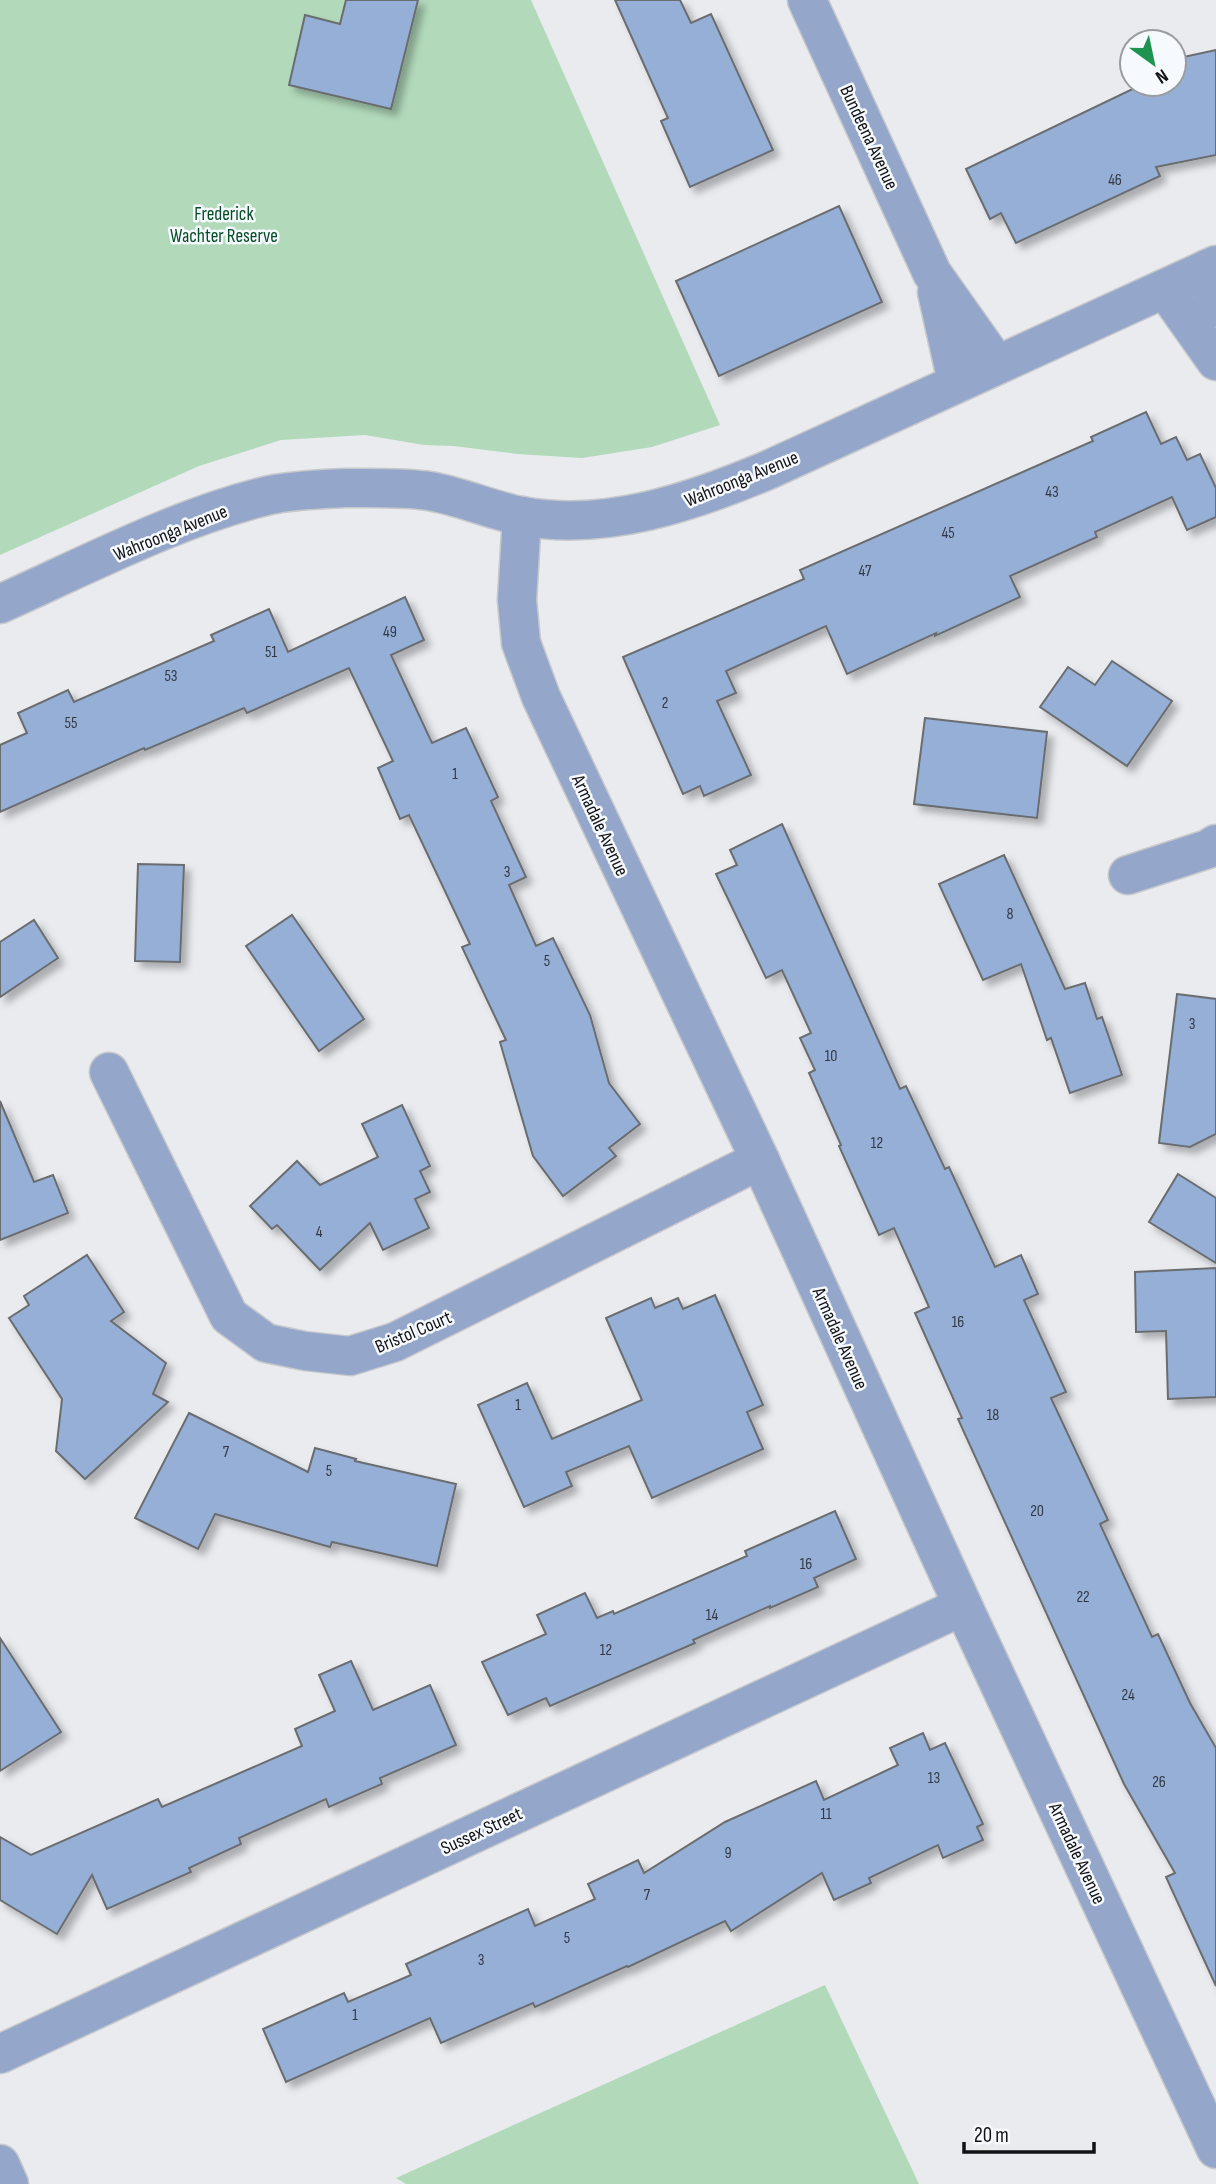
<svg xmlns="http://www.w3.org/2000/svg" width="1216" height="2184" font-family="'Sofia Sans Condensed',sans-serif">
  <defs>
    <filter id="shadow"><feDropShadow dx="6" dy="6" stdDeviation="3.5" flood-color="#0004"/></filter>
  </defs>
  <rect width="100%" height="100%" fill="#e9ebef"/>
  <g fill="#b1d9ba">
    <polygon points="0,0 531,0 720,425 652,447 582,458 517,454 454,446 424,445 365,435 281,440 199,466 0,555"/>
    <polygon points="825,1985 919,2184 406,2184 396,2178"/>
  </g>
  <g fill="#95afd7" stroke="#6b6d70" stroke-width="2" filter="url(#shadow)">
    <polygon points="346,0 418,0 391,109 289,85 305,15 340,24"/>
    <polygon points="615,0 680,0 691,23 711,14 773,150 690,187 661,121 668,118"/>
    <polygon points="1216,50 1216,155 1156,167 1160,176 1016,243 1001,213 990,219 966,169 1143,84 1174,84 1174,59"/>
    <polygon points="839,206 882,302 719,376 676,281"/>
    <polygon points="1146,412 1161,444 1176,437 1187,460 1200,454 1216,488 1216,517 1187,530 1172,497 1095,532 1097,537 1010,576 1020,597 935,636 936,633 847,674 826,626 726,671 736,693 717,701 751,775 704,796 700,786 683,794 623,657 804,579 800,570 1093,441 1091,437"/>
    <polygon points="405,597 424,640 391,655 432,743 466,728 498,797 491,801 526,877 509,885 536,946 553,938 590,1015 609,1083 640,1124 609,1148 616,1156 563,1196 533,1156 500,1042 506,1040 462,947 470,944 409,815 400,819 378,768 393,761 349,668 247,713 244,708 145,750 144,748 0,812 0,745 27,733 18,713 68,690 74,702 214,641 211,635 269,609 288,652"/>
    <polygon points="1112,661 1172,701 1127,766 1040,707 1068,667 1095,685"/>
    <polygon points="925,718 1047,732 1037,818 914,804"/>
    <polygon points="782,824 900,1089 906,1086 945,1169 949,1167 995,1267 1021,1255 1038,1294 1024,1300 1066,1392 1051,1398 1108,1520 1100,1524 1152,1637 1158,1634 1190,1703 1216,1748 1216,1986 1166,1877 1175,1873 1124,1784 958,1419 962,1418 915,1313 929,1307 894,1228 879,1235 839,1146 841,1145 809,1073 815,1070 800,1038 811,1033 782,970 766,978 716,874 737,865 730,850"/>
    <polygon points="1004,855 1065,989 1085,983 1097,1019 1102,1017 1122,1075 1070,1093 1051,1038 1047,1040 1021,964 983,980 939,884"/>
    <polygon points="138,864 184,865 180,962 135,961"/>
    <polygon points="292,915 364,1019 319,1051 246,946"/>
    <polygon points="34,920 58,958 0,997 0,942"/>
    <polygon points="1177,994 1216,999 1216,1134 1190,1147 1159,1143"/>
    <polygon points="0,1101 34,1182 53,1175 68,1213 0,1240"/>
    <polygon points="402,1105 430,1166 420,1171 430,1192 415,1199 429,1228 383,1250 370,1223 320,1270 277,1225 272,1229 250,1206 297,1161 320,1185 378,1157 362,1124"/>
    <polygon points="1178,1174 1216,1198 1216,1263 1149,1222"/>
    <polygon points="87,1255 124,1312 111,1321 166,1363 153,1394 168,1402 85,1479 56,1451 62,1399 9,1318 29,1305 24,1296"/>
    <polygon points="1216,1268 1216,1397 1168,1399 1166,1331 1136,1332 1135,1272"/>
    <polygon points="715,1295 763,1405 747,1412 763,1449 652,1498 629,1446 566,1472 572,1486 524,1507 478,1405 527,1383 552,1439 642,1400 606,1318 651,1298 655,1308 678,1298 683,1309"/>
    <polygon points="189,1413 308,1472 315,1448 356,1459 355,1461 456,1484 437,1566 332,1542 330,1547 215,1514 198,1549 135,1518"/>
    <polygon points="835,1511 856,1559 814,1578 818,1587 770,1608 770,1606 693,1640 695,1643 550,1706 546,1698 508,1715 482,1662 546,1634 537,1615 585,1593 597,1618 613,1611 614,1614 747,1556 745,1551"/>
    <polygon points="0,1638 61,1732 0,1771"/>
    <polygon points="351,1661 373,1710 430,1685 456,1745 380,1778 382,1784 329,1807 326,1799 239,1838 241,1844 189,1868 191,1872 107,1909 92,1875 57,1934 0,1900 0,1837 31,1855 158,1799 162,1807 302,1746 295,1729 335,1711 319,1675"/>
    <polygon points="923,1733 930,1750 945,1743 983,1824 977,1827 983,1840 943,1858 938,1845 869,1878 871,1883 834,1900 822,1873 731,1931 725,1921 628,1967 627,1966 535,2007 533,2003 441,2043 430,2018 286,2082 263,2029 344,1993 348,2002 411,1975 406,1964 528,1909 535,1926 595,1899 588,1884 638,1860 644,1873 725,1822 816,1781 824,1800 898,1765 890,1748"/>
  </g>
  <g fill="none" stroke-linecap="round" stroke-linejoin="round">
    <g stroke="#c6c8cc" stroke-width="41">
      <g id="minor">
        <polyline points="807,0 932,273 997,365"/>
        <polyline points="1207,269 1216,308"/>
        <polyline points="1165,289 1216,361"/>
        <polyline points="937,292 957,382"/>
        <polyline points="522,516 517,600 521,643 541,697 760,1160 963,1606 1216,2149"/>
        <path d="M0,604c85,-38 180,-88 270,-109 23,-5 51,-6 74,-7 24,0 62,-1 85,3 31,5 61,19 92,25 84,16 171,-14 247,-46l448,-205"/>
        <polyline points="1128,875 1208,849 1216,844"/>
        <polyline points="109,1072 229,1316 266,1343 305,1351 350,1356 395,1342 760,1160"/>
        <polyline points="0,2054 963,1606"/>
      </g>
    </g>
    <g stroke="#c6c8cc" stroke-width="41">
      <polyline id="tertiary" points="0,2164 9,2184"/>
    </g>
    <use href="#minor" stroke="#94a7cb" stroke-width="38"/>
    <use href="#tertiary" stroke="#94a7cb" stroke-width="38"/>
  </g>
  <g text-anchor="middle" stroke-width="5" stroke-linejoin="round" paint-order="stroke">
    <g font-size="16" fill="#323944">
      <text x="1115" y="185">46</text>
      <text x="1052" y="497">43</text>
      <text x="948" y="538">45</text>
      <text x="865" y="576">47</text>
      <text x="390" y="637">49</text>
      <text x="271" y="657">51</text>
      <text x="171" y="681">53</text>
      <text x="665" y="708">2</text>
      <text x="71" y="728">55</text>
      <text x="455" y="779">1</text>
      <text x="507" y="877">3</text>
      <text x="1010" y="919">8</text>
      <text x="547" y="966">5</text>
      <text x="1192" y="1029">3</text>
      <text x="831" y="1061">10</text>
      <text x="877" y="1148">12</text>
      <text x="319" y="1237">4</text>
      <text x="958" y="1327">16</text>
      <text x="518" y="1410">1</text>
      <text x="993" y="1420">18</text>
      <text x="226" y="1457">7</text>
      <text x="329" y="1476">5</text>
      <text x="1037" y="1516">20</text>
      <text x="806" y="1569">16</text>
      <text x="1083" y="1602">22</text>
      <text x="712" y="1620">14</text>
      <text x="606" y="1655">12</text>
      <text x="1128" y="1700">24</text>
      <text x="934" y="1783">13</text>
      <text x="1159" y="1787">26</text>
      <text x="826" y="1819">11</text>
      <text x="728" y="1858">9</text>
      <text x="647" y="1900">7</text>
      <text x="567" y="1943">5</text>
      <text x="481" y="1965">3</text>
      <text x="355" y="2020">1</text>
    </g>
    <g font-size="19" fill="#111213" stroke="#f6f9fd">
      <text transform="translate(870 137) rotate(65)" y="7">Bundeena Avenue</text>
      <text transform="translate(741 478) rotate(-22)" y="7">Wahroonga Avenue</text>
      <text transform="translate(170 532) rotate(-22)" y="7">Wahroonga Avenue</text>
      <text transform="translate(601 825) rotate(65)" y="7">Armadale Avenue</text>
      <text transform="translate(413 1331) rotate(-23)" y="7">Bristol Court</text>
      <text transform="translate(841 1338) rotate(66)" y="7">Armadale Avenue</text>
      <text transform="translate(481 1830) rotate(-25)" y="7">Sussex Street</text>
      <text transform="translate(1078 1853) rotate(65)" y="7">Armadale Avenue</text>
    </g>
    <g font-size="19" fill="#054d24" stroke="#f6f9fd">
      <text x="224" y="220">Frederick<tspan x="224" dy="22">Wachter Reserve</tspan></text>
    </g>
  </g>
  <g transform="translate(1153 63) rotate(147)"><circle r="33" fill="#f6f9fd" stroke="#9a9d9f" stroke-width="2"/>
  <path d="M0-5L12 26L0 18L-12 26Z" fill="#1f9450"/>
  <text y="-10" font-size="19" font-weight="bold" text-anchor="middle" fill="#111213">N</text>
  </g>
  <path d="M964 2142v10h130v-10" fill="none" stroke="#111213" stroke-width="3.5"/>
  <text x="974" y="2142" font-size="21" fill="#111213" stroke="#f6f9fd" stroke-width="5" paint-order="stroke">20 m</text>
</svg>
